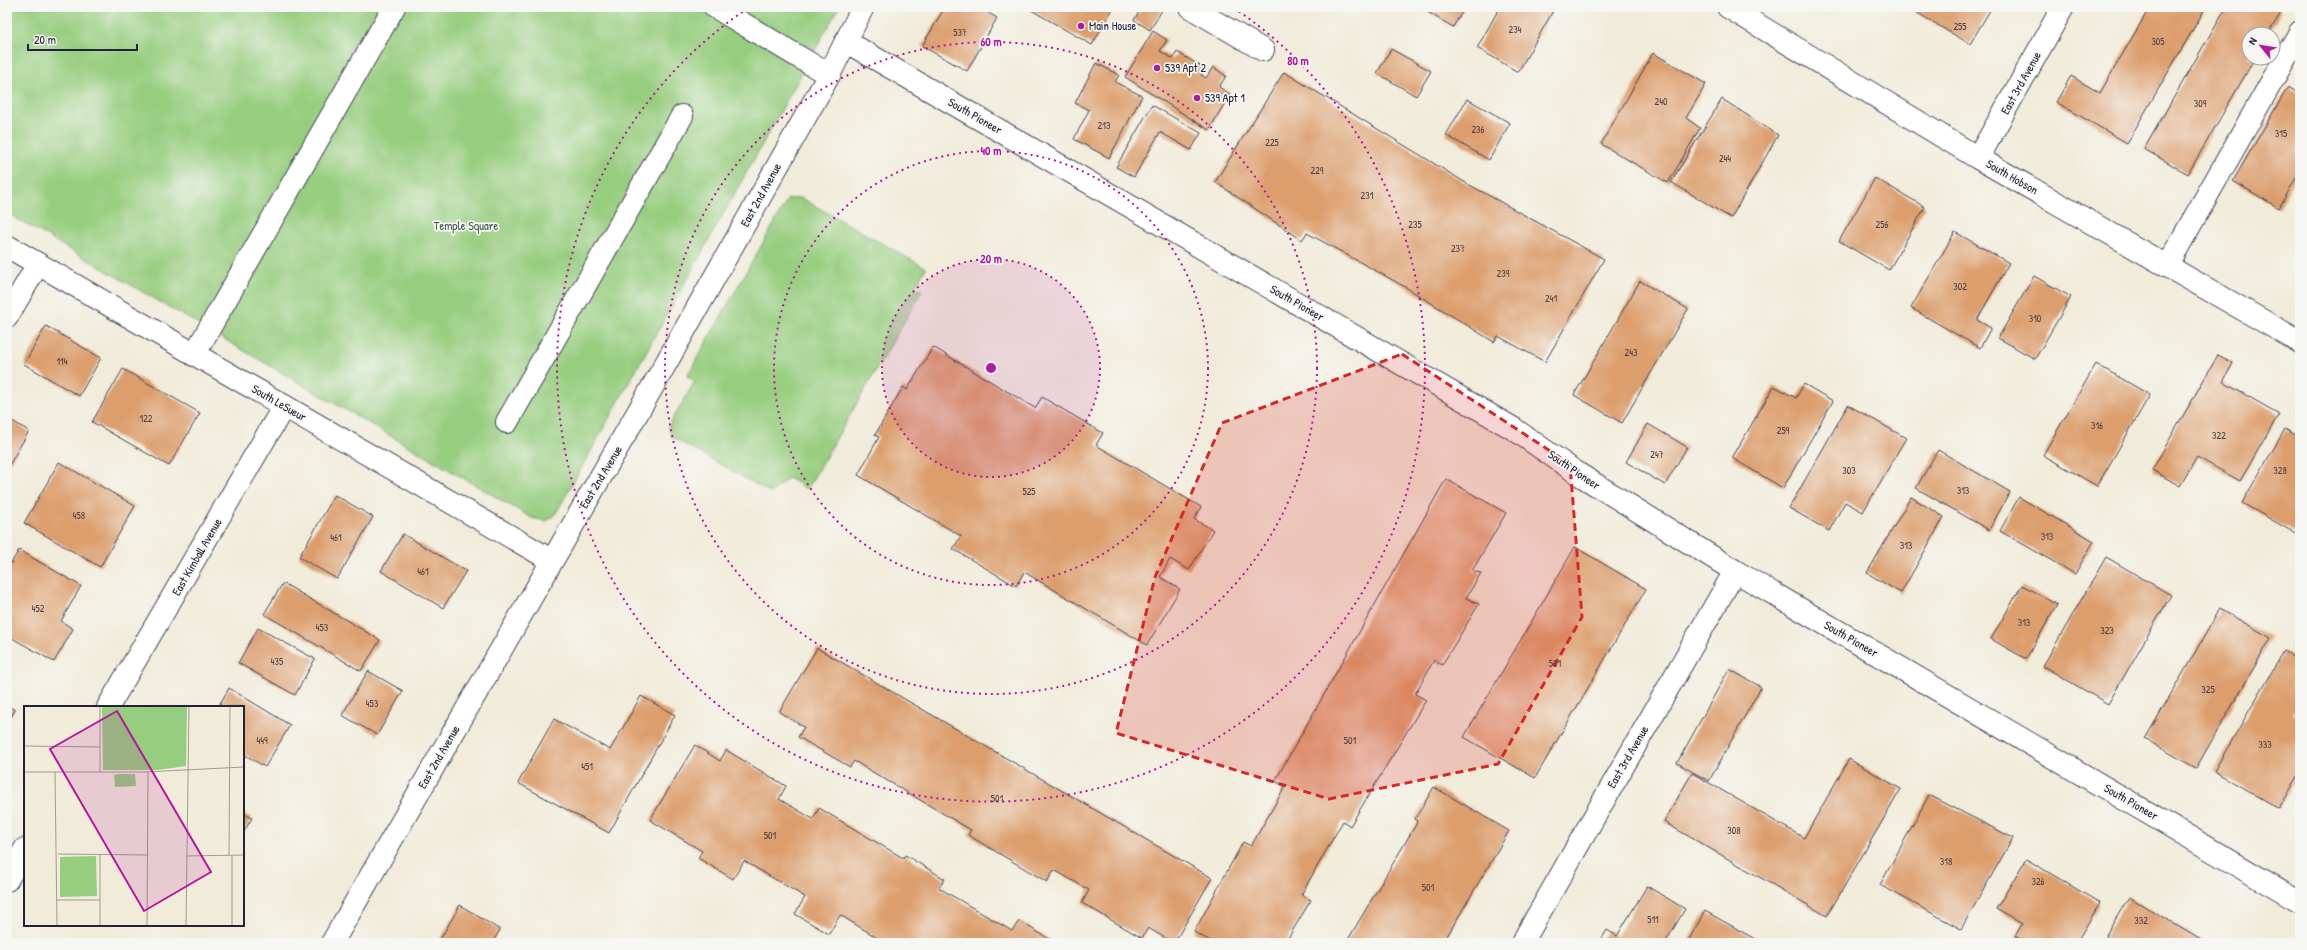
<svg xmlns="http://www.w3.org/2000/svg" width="2307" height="950" font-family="'Patrick Hand',sans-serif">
  <rect width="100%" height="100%" fill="#f6f6f2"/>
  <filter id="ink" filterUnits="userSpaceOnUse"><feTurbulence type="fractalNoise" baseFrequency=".025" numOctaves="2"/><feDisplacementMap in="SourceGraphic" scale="8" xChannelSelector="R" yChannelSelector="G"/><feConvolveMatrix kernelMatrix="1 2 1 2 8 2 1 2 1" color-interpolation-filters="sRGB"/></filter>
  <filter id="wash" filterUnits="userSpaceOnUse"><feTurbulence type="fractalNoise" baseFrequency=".012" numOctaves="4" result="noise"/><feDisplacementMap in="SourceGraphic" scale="16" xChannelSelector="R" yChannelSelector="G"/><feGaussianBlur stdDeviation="0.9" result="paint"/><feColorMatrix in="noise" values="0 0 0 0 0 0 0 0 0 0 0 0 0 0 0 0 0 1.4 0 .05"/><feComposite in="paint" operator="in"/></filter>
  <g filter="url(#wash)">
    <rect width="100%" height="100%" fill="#f1ebd9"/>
    <g fill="#97cd7f" stroke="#5c785d">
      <polygon points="7,7 839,7 555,515 546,521 532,518 7,213"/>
      <polygon points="801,198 926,268 915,287 922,291 807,489 788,478 771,493 672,437 668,427 695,381 687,376 788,199"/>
    </g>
    <g id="blocks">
      <g fill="#dc9e6d">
        <polygon points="945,7 978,7 997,18 967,71 922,46"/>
        <polygon points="1026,7 1114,7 1092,45"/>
        <polygon points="1142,7 1164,7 1150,30 1134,20"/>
        <polygon points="1419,7 1465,7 1453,27"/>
        <polygon points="1500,7 1546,7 1553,11 1518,72 1477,48"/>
        <polygon points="1907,7 1992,7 1970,44"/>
        <polygon points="2150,7 2206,7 2127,143 2056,102 2071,76 2100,93"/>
        <polygon points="2226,7 2275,7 2282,11 2268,34 2249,34 2249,58 2255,58 2188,174 2144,149"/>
        <polygon points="1153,31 1167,40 1160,51 1173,59 1177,52 1189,59 1205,69 1201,75 1206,78 1213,67 1226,76 1219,87 1230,94 1209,130 1125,77"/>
        <polygon points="1391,49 1431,71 1416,96 1377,73"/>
        <polygon points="1653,53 1706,84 1686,118 1700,128 1668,183 1601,144"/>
        <polygon points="1096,63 1119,75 1115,82 1142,96 1109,158 1074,139 1089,110 1075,103"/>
        <polygon points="1284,72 1466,183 1604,259 1545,362 1498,336 1494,342 1407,288 1307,233 1302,240 1215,182"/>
        <polygon points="2288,87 2300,94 2300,171 2279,208 2233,181"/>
        <polygon points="1467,99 1510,123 1489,160 1446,135"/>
        <polygon points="1722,99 1778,135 1731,218 1671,182"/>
        <polygon points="1152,105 1201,133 1191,150 1160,132 1134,177 1116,167"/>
        <polygon points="1875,178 1925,207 1889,270 1839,241"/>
        <polygon points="1955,232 2009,263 1977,320 1991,328 1980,348 1911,308"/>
        <polygon points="2034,276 2071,297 2035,359 1998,338"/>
        <polygon points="1640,281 1688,309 1622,423 1574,395"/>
        <polygon points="46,326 101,358 79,396 24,364"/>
        <polygon points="933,347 1035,408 1042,397 1103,433 1096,445 1201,507 1194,519 1213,530 1189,570 1170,559 1160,577 1180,589 1147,645 1024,572 1016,586 953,549 961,536 858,475 879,437 875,435 903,387 907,390"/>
        <polygon points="2218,355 2233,363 2223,382 2279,414 2240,481 2197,457 2180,486 2152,470"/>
        <polygon points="2096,364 2150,395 2097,486 2043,455"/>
        <polygon points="123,369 200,413 169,466 92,422"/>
        <polygon points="1804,384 1833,401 1783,488 1732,458 1774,386 1796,398"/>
        <polygon points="1848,405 1906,438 1863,512 1845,502 1829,531 1789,508"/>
        <polygon points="7,418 29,431 7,469"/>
        <polygon points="1648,424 1687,447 1665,485 1626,462"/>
        <polygon points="2285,429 2300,438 2300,536 2242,503"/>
        <polygon points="1938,450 2010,492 1989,530 1916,488"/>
        <polygon points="59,462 135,506 100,567 24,523"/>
        <polygon points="1446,479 1506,513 1472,571 1481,573 1466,598 1479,604 1442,665 1434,660 1415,694 1426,700 1350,826 1343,821 1301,895 1311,900 1285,943 1214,943 1194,932 1243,842 1251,846 1285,787 1275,781"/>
        <polygon points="335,495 373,517 337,579 299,557"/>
        <polygon points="1911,497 1944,517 1901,593 1867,573"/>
        <polygon points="2019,497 2094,541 2075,574 2000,531"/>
        <polygon points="403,534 466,571 443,608 381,571"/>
        <polygon points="1575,547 1646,589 1535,778 1464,737"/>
        <polygon points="19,550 81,586 61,621 73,629 54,662 7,635 7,596 9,592 7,590 7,570"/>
        <polygon points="2106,557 2171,595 2108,704 2043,666"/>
        <polygon points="283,583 380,640 361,671 264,614"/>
        <polygon points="2022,585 2057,605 2026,659 1991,639"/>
        <polygon points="2220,609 2271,638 2196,768 2145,739"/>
        <polygon points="258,628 315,659 295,695 238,663"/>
        <polygon points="817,648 1212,878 1174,943 1148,928 1142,938 1082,903 1089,890 1054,870 1047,882 968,835 971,830 854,761 850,767 798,737 804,727 779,712"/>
        <polygon points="2284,651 2300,660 2300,701 2293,713 2300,718 2300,773 2279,809 2214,771"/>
        <polygon points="1729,669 1761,687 1709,781 1677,763"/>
        <polygon points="368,671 403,691 377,735 342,715"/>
        <polygon points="229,688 290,725 265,767 245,755 243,759 243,707 218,707"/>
        <polygon points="641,696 675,715 609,833 518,783 554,719 610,750"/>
        <polygon points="7,706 15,710 7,723"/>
        <polygon points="695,745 720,761 726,750 786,786 779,799 813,819 819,808 903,858 905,855 945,879 939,888 1012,931 1019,921 1056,943 886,943 840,915 829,934 795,914 805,897 744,861 733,879 698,858 702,851 650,820"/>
        <polygon points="1849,759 1901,789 1827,916 1664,822 1692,773 1804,838"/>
        <polygon points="1434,787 1509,831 1443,943 1346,943 1418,821 1415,819"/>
        <polygon points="1929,795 2013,838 1961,929 1880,885"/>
        <polygon points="243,813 252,818 243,833"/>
        <polygon points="2026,859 2100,903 2076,943 2027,943 2015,936 2022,924 1996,909"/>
        <polygon points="1647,886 1685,909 1665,943 1599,943 1607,930 1617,936"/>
        <polygon points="2129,897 2206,943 2101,943"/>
        <polygon points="460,905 500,930 492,943 438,943"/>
        <polygon points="1705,911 1762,943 1687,943"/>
      </g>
    </g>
  </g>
  <g filter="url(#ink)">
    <use href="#blocks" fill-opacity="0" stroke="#414053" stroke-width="1"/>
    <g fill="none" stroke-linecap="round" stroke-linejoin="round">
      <g stroke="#414053" stroke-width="24">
        <g id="minor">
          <polyline points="715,7 829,75"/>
          <polyline points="1190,7 1263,50"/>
          <polyline points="1728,7 1978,158 2300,342"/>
          <polyline points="847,42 1514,429 1577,473 1735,571 2300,902"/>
          <polyline points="1978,158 2063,7"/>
          <polyline points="7,246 551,560"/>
          <polyline points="2167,266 2300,32"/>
          <polyline points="7,317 38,264"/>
          <polyline points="194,355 394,7"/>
          <polyline points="507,422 682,116"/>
          <polyline points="108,707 284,406"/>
          <polyline points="7,880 25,849"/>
          <polyline points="332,943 661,372 829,75 863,7"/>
          <polyline points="1522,943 1735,571"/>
        </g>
      </g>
      <use href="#minor" stroke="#fff" stroke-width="22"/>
    </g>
  </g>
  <path fill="#d62828" fill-opacity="0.2" stroke="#d62828" stroke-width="3" stroke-dasharray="8 5" stroke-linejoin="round" d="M1402,354l168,110 12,153 -84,147 -169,35 -213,-66 39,-156 67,-154z"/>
  <circle cx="991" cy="368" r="109" fill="#b5179e" fill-opacity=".12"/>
  <g fill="none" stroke="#b5179e" stroke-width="2" stroke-dasharray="2 4">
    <circle cx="991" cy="368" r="109"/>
    <circle cx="991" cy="368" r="217"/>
    <circle cx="991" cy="368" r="326"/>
    <path d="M1234 8A434 434 0 1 1 748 8"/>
  </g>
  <g fill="#b5179e" stroke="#f6f6f2" stroke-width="1.5">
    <circle cx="1081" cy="26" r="4"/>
    <circle cx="1157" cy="68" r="4"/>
    <circle cx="1197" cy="98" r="4"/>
  </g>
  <g text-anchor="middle" stroke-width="3.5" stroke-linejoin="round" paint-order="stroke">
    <g font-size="10" fill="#504148">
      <text x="1960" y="30">255</text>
      <text x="1515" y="33">234</text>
      <text x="960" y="36">537</text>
      <text x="2158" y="45">305</text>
      <text x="1661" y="105">240</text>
      <text x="2200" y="107">309</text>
      <text x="1104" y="129">213</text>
      <text x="1478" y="133">236</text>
      <text x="2281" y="137">315</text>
      <text x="1272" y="146">225</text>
      <text x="1725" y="162">244</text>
      <text x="1317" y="174">229</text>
      <text x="1367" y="199">231</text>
      <text x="1415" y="228">235</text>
      <text x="1882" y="228">256</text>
      <text x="1458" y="252">237</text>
      <text x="1503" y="277">239</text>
      <text x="1960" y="290">302</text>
      <text x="1551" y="302">241</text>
      <text x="2035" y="322">310</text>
      <text x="1631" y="356">243</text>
      <text x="62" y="365">114</text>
      <text x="146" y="422">122</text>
      <text x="2097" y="429">316</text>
      <text x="1783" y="434">259</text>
      <text x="2219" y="439">322</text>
      <text x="1657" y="458">247</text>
      <text x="1849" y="474">303</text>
      <text x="2280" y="474">328</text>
      <text x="1963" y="494">313</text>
      <text x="1029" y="495">525</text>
      <text x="79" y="519">458</text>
      <text x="2047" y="540">313</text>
      <text x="336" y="541">461</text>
      <text x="1906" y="549">313</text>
      <text x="423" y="575">461</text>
      <text x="38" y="612">452</text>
      <text x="2024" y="626">313</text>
      <text x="322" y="631">453</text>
      <text x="2107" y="634">323</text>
      <text x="277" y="665">435</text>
      <text x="1555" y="667">501</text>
      <text x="2208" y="693">325</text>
      <text x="372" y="707">453</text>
      <text x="262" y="744">449</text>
      <text x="1350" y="744">501</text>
      <text x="2265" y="748">333</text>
      <text x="587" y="770">451</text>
      <text x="997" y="802">501</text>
      <text x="1734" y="834">308</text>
      <text x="770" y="839">501</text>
      <text x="1946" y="865">318</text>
      <text x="2038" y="885">326</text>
      <text x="1428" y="891">501</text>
      <text x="1653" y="923">511</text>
      <text x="2141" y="924">332</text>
    </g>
    <g font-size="12" fill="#22223b" stroke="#f6f6f2" text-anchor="start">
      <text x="1089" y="30">Main House</text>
      <text x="1165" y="72">539 Apt 2</text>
      <text x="1205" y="102">539 Apt 1</text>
    </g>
    <g font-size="12" fill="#22223b" stroke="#f6f6f2">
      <text transform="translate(2021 83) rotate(-61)" y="4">East 3rd Avenue</text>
      <text transform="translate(975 116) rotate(30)" y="4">South Pioneer</text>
      <text transform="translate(2012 177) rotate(30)" y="4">South Hobson</text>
      <text transform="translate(761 195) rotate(-61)" y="4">East 2nd Avenue</text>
      <text transform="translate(1297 303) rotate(30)" y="4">South Pioneer</text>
      <text transform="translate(279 403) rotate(30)" y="4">South LeSueur</text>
      <text transform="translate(1574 470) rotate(34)" y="4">South Pioneer</text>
      <text transform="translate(601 477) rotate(-59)" y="4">East 2nd Avenue</text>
      <text transform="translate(197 557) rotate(-60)" y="4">East Kimball Avenue</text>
      <text transform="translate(1851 639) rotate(30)" y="4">South Pioneer</text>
      <text transform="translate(439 757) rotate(-60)" y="4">East 2nd Avenue</text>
      <text transform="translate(1628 757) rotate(-60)" y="4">East 3rd Avenue</text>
      <text transform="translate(2131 802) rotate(30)" y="4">South Pioneer</text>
    </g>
    <g font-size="12" fill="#45554f" stroke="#f6f6f2">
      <text x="466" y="230">Temple Square</text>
    </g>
  </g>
  <g transform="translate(24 706)">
    <rect width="220" height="220" fill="#f1ebd9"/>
    <path d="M78,0h85l-1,60 -28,4h-55zM94,68h17l1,12 -21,1 -1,-12zM72,150l1,40 -37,1v-40z" fill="#97cd7f"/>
    <path fill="none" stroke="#9e9b9a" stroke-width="1" d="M76,0v66M0,40l76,1M0,66h121l99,-5M31,66l2,154M34,148l89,1M205,149l1,-149M162,150l58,-1M33,194h43M76,220v-72M123,220l1,-154M162,220l3,-220M208,220v-71"/>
    <path fill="#b5179e" fill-opacity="0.15" stroke="#b5179e" stroke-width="2" d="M93,5l94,161 -67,39 -94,-162z"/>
    <rect width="220" height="220" fill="none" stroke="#22223b" stroke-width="2"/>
  </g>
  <circle cx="991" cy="368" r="6" fill="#b5179e" stroke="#f6f6f2" stroke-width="2"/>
  <g font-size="12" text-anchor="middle" font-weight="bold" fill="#b5179e" stroke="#f6f6f2" stroke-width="3.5" stroke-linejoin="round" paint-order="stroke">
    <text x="991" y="46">60 m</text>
    <text x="1298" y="65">80 m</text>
    <text x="991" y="155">40 m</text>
    <text x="991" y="263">20 m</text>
  </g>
  <rect width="2307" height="950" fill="none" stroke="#f6f6f2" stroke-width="24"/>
  <g transform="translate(2261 46) rotate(300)"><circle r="19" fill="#f6f6f2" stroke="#a1a1a9"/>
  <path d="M0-3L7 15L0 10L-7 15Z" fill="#b5179e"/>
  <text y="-6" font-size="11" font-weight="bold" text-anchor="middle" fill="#22223b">N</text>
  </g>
  <path d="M28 44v6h109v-6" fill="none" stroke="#22223b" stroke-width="2"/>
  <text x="34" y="44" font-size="12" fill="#22223b" stroke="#f6f6f2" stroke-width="3" paint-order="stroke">20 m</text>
</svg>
